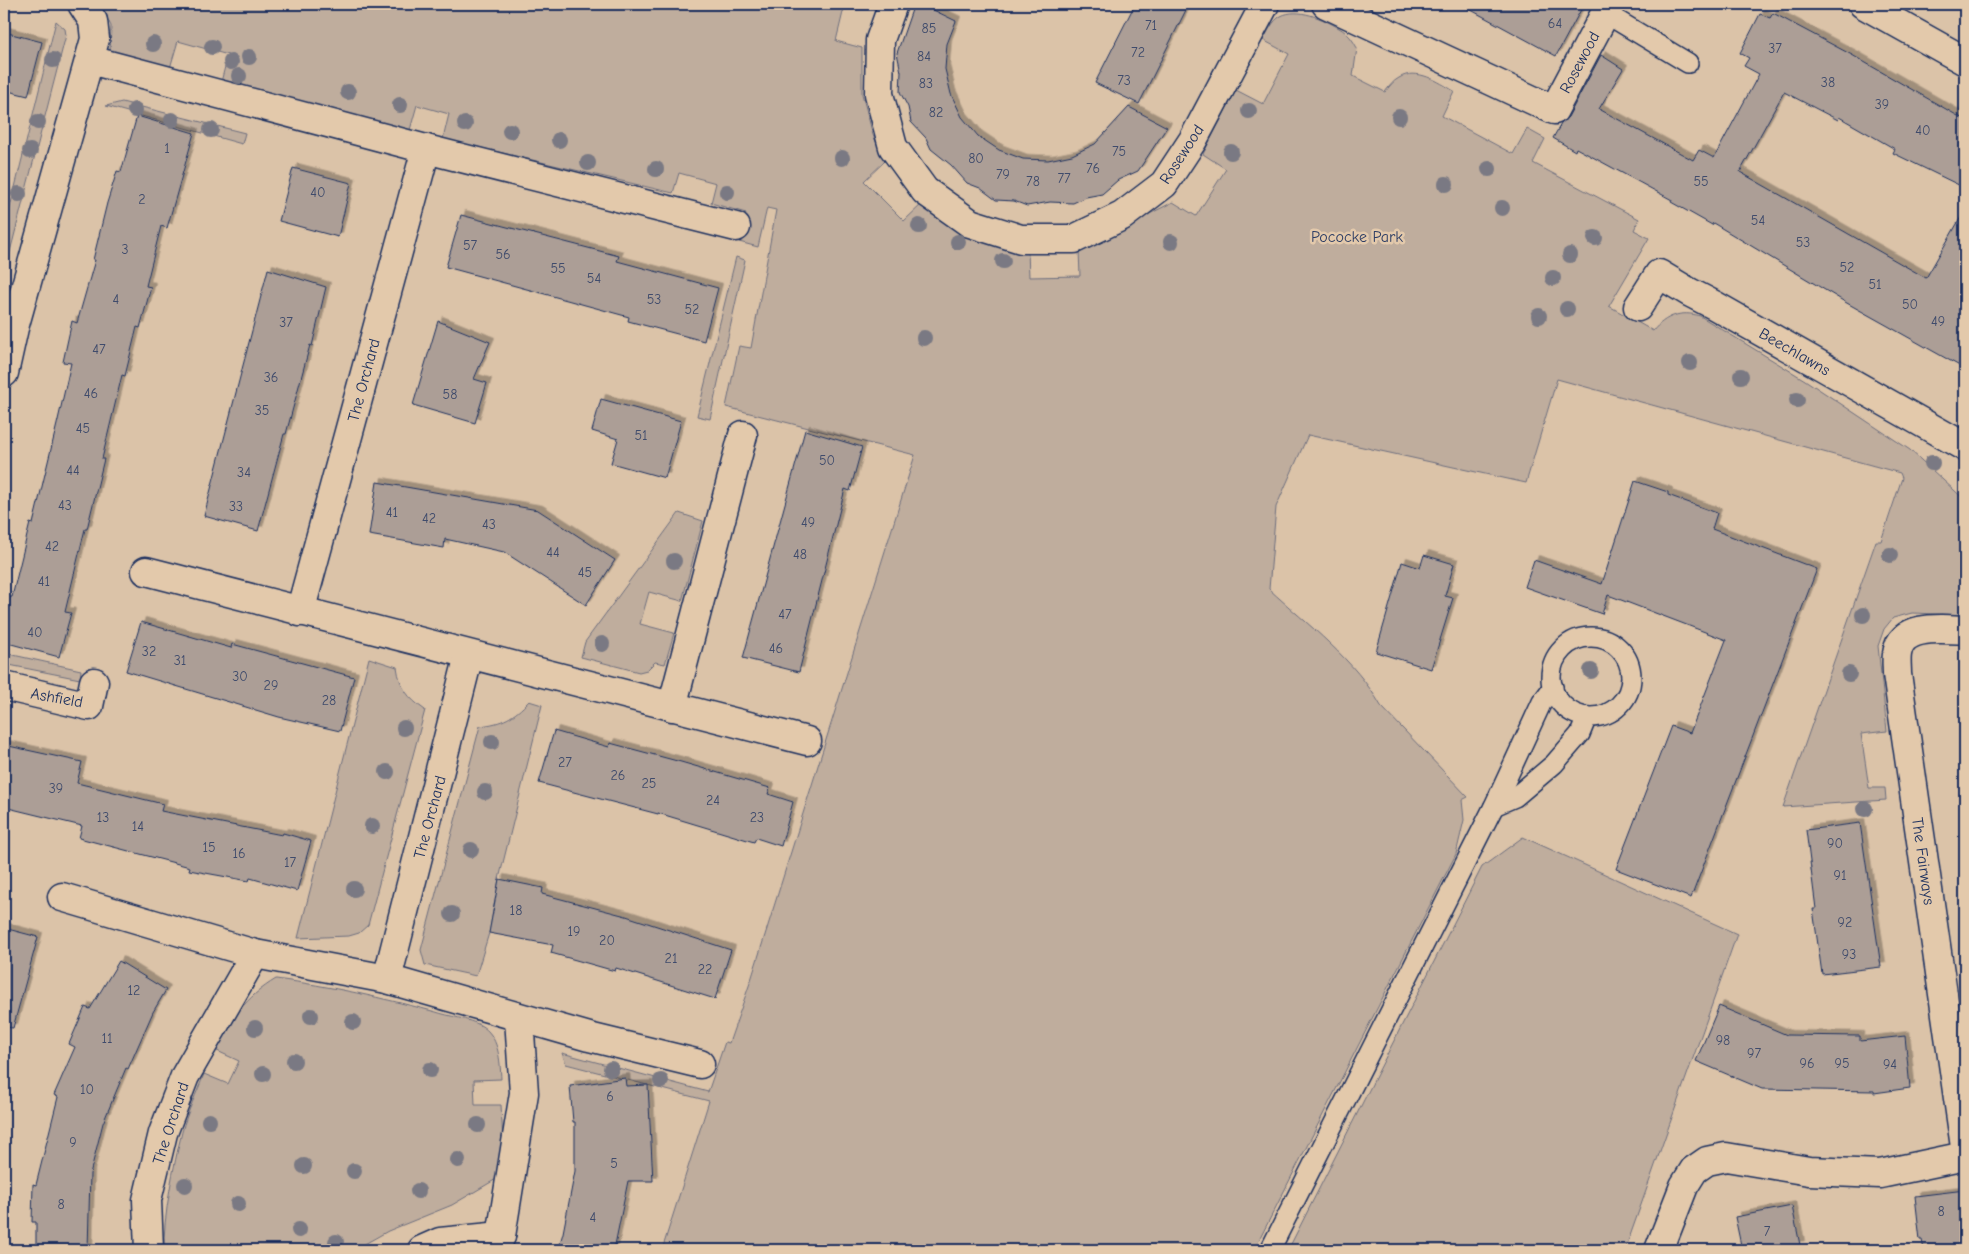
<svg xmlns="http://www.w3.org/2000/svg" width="1969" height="1254" font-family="'Comic Neue',sans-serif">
  <defs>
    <filter id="shadow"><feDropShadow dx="4.5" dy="-4.5" stdDeviation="0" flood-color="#0004"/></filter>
  </defs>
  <rect width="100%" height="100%" fill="#dbc3a8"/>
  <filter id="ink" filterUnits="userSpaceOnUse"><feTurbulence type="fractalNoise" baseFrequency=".02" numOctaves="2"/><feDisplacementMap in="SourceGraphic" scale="10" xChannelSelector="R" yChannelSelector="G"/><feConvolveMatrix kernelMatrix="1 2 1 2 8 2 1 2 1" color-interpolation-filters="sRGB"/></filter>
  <g filter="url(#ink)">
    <g fill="#bfad9d" stroke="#6d6e7e">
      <path d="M100,4h745l-9,37 26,7v46l11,41 12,26 -21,20 40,40 20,-19 104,48 1,27 51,-1 -1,-26 94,-48 23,14 30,-47 -23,-15 33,-64 27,14 26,-50 -26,-14c5,-8 9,-19 18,-24 17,-9 43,3 58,12 9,5 14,12 18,20l-4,28 32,16c4,-5 8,-11 14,-14 18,-11 40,4 55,13l-12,25 71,38 14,-25 18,10 -12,24 106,56 -5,11 15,8 -40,68 44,25c12,-15 28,-21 47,-15l105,64 105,70 55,50v115l-53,-2 -19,5 -9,11 -6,17 9,85 -26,3 8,54h16l1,12 -103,7 93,-266h5l21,-63 -2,-5 -343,-94 -31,104 -218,-48 -32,72 -7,82c39,36 86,71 112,117l87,91 -6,3 2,20 -8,34 -202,396h-592l47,-149 -143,-37 -4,-11 146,39 17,-50 4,1 22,-63 164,-525 -189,-48 13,-61 12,2 25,-138 -9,-2 -9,39 -19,-5 7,-29 -35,-10 5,-20 -37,-10 -6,20 -230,-54 6,-25 -32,-9 -7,25 -189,-48 7,-27 -50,-14 -8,27 -60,-15 1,-27z"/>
      <polygon points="56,21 65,29 66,35 4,275 4,232"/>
      <polygon points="122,102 245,133 242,144 106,106"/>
      <polygon points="736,257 745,260 710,419 697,416"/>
      <polygon points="679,513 703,521 682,601 649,592 640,624 674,633 665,664 655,662 647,670 639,672 581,657 585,642"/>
      <polygon points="4,653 81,670 80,679 4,664"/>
      <path d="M369,658l28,9c3,21 11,31 28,43l-57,215 -9,8 -10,3 -51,2z"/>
      <path d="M529,701l13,4 -43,174 -10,54 -13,43 -51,-11 -4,-15 59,-224c23,-3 33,-8 49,-25z"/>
      <polygon points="1523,837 1737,934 1625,1250 1288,1250 1482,867"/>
      <path d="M276,979c54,7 107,19 160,33 12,4 33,7 44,13 19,10 20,35 21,54l-27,1 1,25h26l2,38 -5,35 -46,27 -64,26 -34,19h-190c-1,-33 10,-86 18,-118 5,-20 15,-39 22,-58l24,10 11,-23 -24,-11c15,-31 31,-53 61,-71z"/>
    </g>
    <g fill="#ac9e96" stroke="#1b2f5e" filter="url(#shadow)">
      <polygon points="914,4 921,4 956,21 947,44 945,69 951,94 962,117 978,136 999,150 1023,159 1048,160 1072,155 1095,144 1129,107 1167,127 1138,171 1118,180 1102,194 1086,197 1073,203 1050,202 1027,206 1014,201 996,200 980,188 967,183 951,165 931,149 926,138 911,122 908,107 900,92 901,72 897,53"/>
      <polygon points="1135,4 1189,4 1139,104 1095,83"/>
      <polygon points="1460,4 1584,4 1556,56"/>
      <polygon points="1773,13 1852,55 1965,120 1965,188 1893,153 1895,149 1839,117 1838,120 1784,92 1740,172 1926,278 1965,210 1965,369 1845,302 1713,223 1712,225 1671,202 1672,200 1576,148 1575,151 1553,138 1561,124 1568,117 1601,55 1623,69 1599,109 1693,160 1699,150 1714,158 1759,74 1744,66 1749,58 1740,53 1760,14 1770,18"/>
      <polygon points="4,32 42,42 28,96 4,90"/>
      <polygon points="137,116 194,133 167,228 161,226 146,286 151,287 140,328 137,327 125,376 122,375 102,459 104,459 87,529 85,529 65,612 71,613 59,657 4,642 4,621 10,597 12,597 30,523 33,524 58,420 71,363 63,362 72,321 77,323 95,260 93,260 107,203 117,171 121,172"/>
      <polygon points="293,168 351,183 338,237 279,221"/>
      <polygon points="461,215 619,256 617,261 718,288 704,341 628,321 629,317 446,267"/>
      <polygon points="268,269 326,287 312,346 310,345 286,434 284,434 258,531 204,516"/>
      <polygon points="438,321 490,342 474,379 487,383 475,423 413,405"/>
      <polygon points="601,399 681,421 665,478 611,463 618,439 592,431"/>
      <polygon points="805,430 862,447 850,491 845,489 799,672 743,658"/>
      <polygon points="1635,481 1668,492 1668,495 1717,513 1712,529 1817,569 1691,898 1616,869 1671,726 1690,733 1726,640 1608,595 1602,614 1525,587 1534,560 1602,584"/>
      <polygon points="377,482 538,510 615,560 586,605 504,552 445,539 444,548 369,535"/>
      <polygon points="1424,555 1454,564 1445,596 1453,598 1431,669 1376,652 1402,562 1420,568"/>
      <polygon points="141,622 231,648 232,644 354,677 340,731 279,717 126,671"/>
      <polygon points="554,731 609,747 610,743 681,762 770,788 768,794 793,802 781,846 756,838 754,842 658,813 658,814 539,783"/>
      <polygon points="4,745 82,762 77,783 163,804 161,811 282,835 283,833 311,841 297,891 250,878 249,881 189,870 190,867 79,838 82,826 4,807"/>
      <polygon points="1860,823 1881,967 1822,974 1813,909 1816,909 1806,830"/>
      <polygon points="499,879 543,888 542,894 626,916 731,950 715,999 616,968 615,971 551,953 553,945 489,933"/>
      <polygon points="4,928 38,937 13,1028 4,1027"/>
      <polygon points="119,961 166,990 153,1012 128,1069 126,1068 103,1123 90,1174 88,1250 36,1250 36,1222 32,1222 33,1184 36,1185 58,1097 54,1095 75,1047 69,1044 85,1007 90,1009"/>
      <polygon points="1719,1006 1787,1035 1860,1036 1860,1041 1905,1036 1910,1088 1874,1093 1874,1091 1762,1089 1696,1061"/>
      <polygon points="625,1078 626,1086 648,1085 653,1181 628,1181 614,1250 558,1250 563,1233 575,1171 575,1122 573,1122 570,1086"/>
      <polygon points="1965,1190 1965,1250 1924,1250 1922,1240 1920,1240 1915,1196"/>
      <polygon points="1792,1206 1800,1245 1774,1250 1742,1250 1735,1217"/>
    </g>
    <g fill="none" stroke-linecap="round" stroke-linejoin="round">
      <g stroke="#1b2f5e" stroke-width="22">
        <g id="lane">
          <polyline points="1605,13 1688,63"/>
          <circle cx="1591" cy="677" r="40"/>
          <polyline points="1494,806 1515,797 1554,764 1580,734 1587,717"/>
          <polyline points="1270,1250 1494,806 1542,702 1553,687"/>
        </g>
      </g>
      <g stroke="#1b2f5e" stroke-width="31">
        <g id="street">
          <polyline points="893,4 880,40 879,94 893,147 925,191 970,223 1021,239 1074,239 1122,216 1164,184 1193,140 1265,4"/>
          <polyline points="1326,4 1554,110 1610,4"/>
          <polyline points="1863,4 1965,61"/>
          <polyline points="90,60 426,149 736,227"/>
          <polyline points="1638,307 1659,274 1689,292 1714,305 1965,447"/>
          <polyline points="4,373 14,328 95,39 93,21 82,4"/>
          <polyline points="146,571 807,741"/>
          <polyline points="300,612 426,149"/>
          <path d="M1965,630c-21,-1 -65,-7 -68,24 -1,6 0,13 0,20l68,473"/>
          <polyline points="4,686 89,706 94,682"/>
          <polyline points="672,707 743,435"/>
          <polyline points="62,897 255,954 387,979 589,1037 700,1064"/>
          <polyline points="387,979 469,655"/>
          <polyline points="149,1250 147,1200 163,1133 185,1076 255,954"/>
          <polyline points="422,1250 440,1242 501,1236"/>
          <polyline points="495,1250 501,1236 524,1093 519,1018"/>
          <polyline points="1659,1250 1684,1186 1694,1170 1707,1161 1726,1157 1809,1171 1880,1174 1965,1156"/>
        </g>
      </g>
      <use href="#lane" stroke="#e3c9ab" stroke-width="19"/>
      <use href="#street" stroke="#e3c9ab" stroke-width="28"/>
    </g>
    <g fill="#7a7983">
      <circle cx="153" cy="44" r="8"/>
      <circle cx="212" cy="47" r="8"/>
      <circle cx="249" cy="57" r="8"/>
      <circle cx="53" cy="60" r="8"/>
      <circle cx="231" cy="62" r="8"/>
      <circle cx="239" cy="76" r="8"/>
      <circle cx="348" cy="92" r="8"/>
      <circle cx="400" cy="105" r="8"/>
      <circle cx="135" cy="110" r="8"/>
      <circle cx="1249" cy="111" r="8"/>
      <circle cx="1399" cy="117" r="8"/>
      <circle cx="172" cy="120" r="8"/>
      <circle cx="38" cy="122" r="8"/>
      <circle cx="465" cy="124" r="8"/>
      <circle cx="211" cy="130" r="8"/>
      <circle cx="510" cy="131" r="8"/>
      <circle cx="559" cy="140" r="8"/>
      <circle cx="30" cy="151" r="8"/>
      <circle cx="1231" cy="152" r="8"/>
      <circle cx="842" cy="158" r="8"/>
      <circle cx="588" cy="163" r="8"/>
      <circle cx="656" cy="169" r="8"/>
      <circle cx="1489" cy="169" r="8"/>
      <circle cx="1446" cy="184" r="8"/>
      <circle cx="727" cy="192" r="8"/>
      <circle cx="19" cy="194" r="8"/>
      <circle cx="1502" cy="208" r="8"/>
      <circle cx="919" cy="226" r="8"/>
      <circle cx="1595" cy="238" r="8"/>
      <circle cx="958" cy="242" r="8"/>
      <circle cx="1171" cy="242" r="8"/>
      <circle cx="1570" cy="255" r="8"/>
      <circle cx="1003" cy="261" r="8"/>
      <circle cx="1553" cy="278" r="8"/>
      <circle cx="1567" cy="309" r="8"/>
      <circle cx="1539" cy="316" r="8"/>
      <circle cx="924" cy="338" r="8"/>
      <circle cx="1690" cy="363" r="8"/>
      <circle cx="1741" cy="376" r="8"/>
      <circle cx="1797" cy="400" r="8"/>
      <circle cx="1932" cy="463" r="8"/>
      <circle cx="1890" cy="555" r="8"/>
      <circle cx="674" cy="561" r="8"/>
      <circle cx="1863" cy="615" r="8"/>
      <circle cx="602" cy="644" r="8"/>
      <circle cx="1591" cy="671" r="8"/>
      <circle cx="1849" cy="674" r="8"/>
      <circle cx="404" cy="728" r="8"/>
      <circle cx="492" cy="742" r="8"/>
      <circle cx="387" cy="772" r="8"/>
      <circle cx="485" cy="792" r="8"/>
      <circle cx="1865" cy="809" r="8"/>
      <circle cx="372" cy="826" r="8"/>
      <circle cx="471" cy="850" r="8"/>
      <circle cx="354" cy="889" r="8"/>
      <circle cx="452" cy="914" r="8"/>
      <circle cx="311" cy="1016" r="8"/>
      <circle cx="353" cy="1022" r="8"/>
      <circle cx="255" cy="1028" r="8"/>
      <circle cx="294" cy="1061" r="8"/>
      <circle cx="611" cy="1069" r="8"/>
      <circle cx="430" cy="1070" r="8"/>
      <circle cx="263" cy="1074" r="8"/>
      <circle cx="661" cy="1081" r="8"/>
      <circle cx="209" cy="1121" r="8"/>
      <circle cx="478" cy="1125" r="8"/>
      <circle cx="458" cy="1160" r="8"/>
      <circle cx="304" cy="1166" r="8"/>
      <circle cx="354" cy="1171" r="8"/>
      <circle cx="185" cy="1185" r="8"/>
      <circle cx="418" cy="1191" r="8"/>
      <circle cx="238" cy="1204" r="8"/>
      <circle cx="299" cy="1230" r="8"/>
      <circle cx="336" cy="1242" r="8"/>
    </g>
  </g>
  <g text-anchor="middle" stroke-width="5" stroke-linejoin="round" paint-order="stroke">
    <g font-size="14" fill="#3f4b6c">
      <text x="1555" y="28">64</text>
      <text x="1151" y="30">71</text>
      <text x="929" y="33">85</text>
      <text x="1775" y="53">37</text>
      <text x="1138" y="57">72</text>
      <text x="924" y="61">84</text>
      <text x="1124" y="85">73</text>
      <text x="1828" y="87">38</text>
      <text x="926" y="88">83</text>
      <text x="1882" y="109">39</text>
      <text x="936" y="117">82</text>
      <text x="1923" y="135">40</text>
      <text x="167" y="153">1</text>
      <text x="1119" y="156">75</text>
      <text x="976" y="163">80</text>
      <text x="1093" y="173">76</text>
      <text x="1003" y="179">79</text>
      <text x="1064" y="183">77</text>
      <text x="1033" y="186">78</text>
      <text x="1701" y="186">55</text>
      <text x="318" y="197">40</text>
      <text x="142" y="204">2</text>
      <text x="1758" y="225">54</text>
      <text x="1803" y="247">53</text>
      <text x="470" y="250">57</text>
      <text x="125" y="254">3</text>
      <text x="503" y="259">56</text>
      <text x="1847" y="272">52</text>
      <text x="558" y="273">55</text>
      <text x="594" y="283">54</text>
      <text x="1875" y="289">51</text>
      <text x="116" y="304">4</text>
      <text x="654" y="304">53</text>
      <text x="1910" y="309">50</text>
      <text x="692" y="314">52</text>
      <text x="1938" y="326">49</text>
      <text x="286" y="327">37</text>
      <text x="99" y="354">47</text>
      <text x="271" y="382">36</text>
      <text x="91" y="398">46</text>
      <text x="450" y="399">58</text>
      <text x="262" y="415">35</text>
      <text x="83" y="433">45</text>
      <text x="641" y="440">51</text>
      <text x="827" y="465">50</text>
      <text x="73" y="475">44</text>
      <text x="244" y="477">34</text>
      <text x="65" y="510">43</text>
      <text x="236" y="511">33</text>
      <text x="392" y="517">41</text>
      <text x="429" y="523">42</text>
      <text x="808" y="527">49</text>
      <text x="489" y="529">43</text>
      <text x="52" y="551">42</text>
      <text x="553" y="557">44</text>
      <text x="800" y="559">48</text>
      <text x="585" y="577">45</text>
      <text x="44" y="586">41</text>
      <text x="785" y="619">47</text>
      <text x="35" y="637">40</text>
      <text x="776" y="653">46</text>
      <text x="149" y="656">32</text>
      <text x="180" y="665">31</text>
      <text x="240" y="681">30</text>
      <text x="271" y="690">29</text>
      <text x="329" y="705">28</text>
      <text x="565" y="767">27</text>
      <text x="618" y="780">26</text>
      <text x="649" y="788">25</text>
      <text x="56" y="793">39</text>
      <text x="713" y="805">24</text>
      <text x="103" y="822">13</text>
      <text x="757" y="822">23</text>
      <text x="138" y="831">14</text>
      <text x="1835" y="848">90</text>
      <text x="209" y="852">15</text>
      <text x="239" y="858">16</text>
      <text x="290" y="867">17</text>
      <text x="1840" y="880">91</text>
      <text x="516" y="915">18</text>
      <text x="1845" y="927">92</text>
      <text x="574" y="936">19</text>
      <text x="607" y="945">20</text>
      <text x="1849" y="959">93</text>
      <text x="671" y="963">21</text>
      <text x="705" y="974">22</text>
      <text x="134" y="995">12</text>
      <text x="107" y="1043">11</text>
      <text x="1723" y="1045">98</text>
      <text x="1754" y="1058">97</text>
      <text x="1807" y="1068">96</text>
      <text x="1842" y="1068">95</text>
      <text x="1890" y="1069">94</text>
      <text x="87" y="1094">10</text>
      <text x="610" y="1101">6</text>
      <text x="73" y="1147">9</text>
      <text x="614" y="1168">5</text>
      <text x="61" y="1209">8</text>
      <text x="1941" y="1216">8</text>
      <text x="593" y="1222">4</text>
      <text x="1767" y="1236">7</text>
    </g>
    <g font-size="16" fill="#1b2f5e" stroke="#e3c9ab">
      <text transform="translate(1579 62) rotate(-62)" y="6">Rosewood</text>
      <text transform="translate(1181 154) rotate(-57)" y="6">Rosewood</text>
      <text transform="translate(1795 351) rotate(30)" y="6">Beechlawns</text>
      <text transform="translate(363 380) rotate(-75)" y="6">The Orchard</text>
      <text transform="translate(57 697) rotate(10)" y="6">Ashfield</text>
      <text transform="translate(429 817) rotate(-75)" y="6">The Orchard</text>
      <text transform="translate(1924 861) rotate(82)" y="6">The Fairways</text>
      <text transform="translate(170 1123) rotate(-72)" y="6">The Orchard</text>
    </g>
    <g font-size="16" fill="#2b3c64" stroke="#e3c9ab">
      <text x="1357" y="242">Pococke Park</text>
    </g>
  </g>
  <rect width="1969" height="1254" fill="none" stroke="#e3c9ab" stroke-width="20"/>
  <rect x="10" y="10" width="1949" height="1234" fill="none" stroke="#1b2f5e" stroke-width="2" filter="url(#ink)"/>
</svg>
